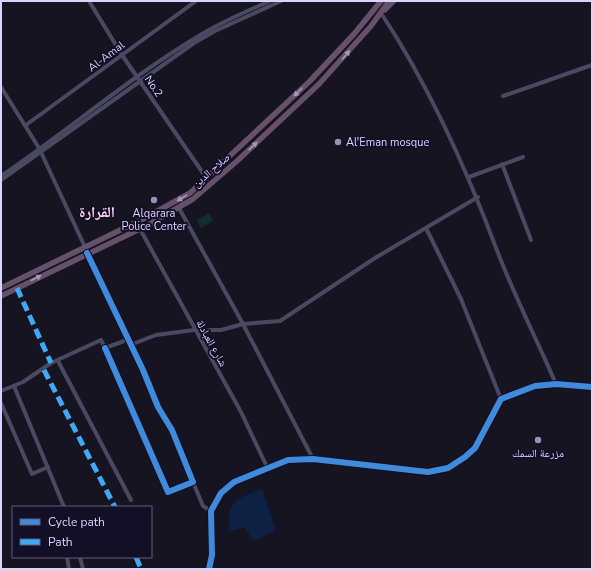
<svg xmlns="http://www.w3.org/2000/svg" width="593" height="570" font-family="'Nunito Sans','Noto Naskh Arabic',sans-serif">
  <rect width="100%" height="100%" fill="#161421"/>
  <polygon fill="#132c2d" points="209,213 213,221 201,228 197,220"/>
  <path fill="#0d2144" d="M262,489l14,42 -23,10 -8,-14 -16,5c-2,-31 5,-33 33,-43z"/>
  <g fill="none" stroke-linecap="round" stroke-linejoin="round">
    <g stroke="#4a4962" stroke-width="4">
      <polyline points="89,1 122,55 207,179"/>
      <path d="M381,13c49,74 86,157 117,240 17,44 39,87 58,131"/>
      <polyline points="1,87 39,148 85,247"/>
      <polyline points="503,96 592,65"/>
      <polyline points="26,125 196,1"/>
      <polyline points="502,164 531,240"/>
      <path d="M1,176c68,-46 130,-100 201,-142 22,-13 45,-23 68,-33"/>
      <polyline points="469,177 523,157"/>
      <polyline points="1,180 194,43 215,31 281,1"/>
      <polyline points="179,208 243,324 313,459"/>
      <polyline points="426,228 461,299 501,399"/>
      <polyline points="140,229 241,412 267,467"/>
      <polyline points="87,253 143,370 158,407 172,430 193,482 168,492 105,348"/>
      <polyline points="130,345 156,335 194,330 221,330 243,324 280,321 375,258 478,197"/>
      <polyline points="58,361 131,500"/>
      <polyline points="14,386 64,507"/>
      <polyline points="1,391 23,382 51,363 101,340 105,348 127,340"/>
      <polyline points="1,403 32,474 48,467"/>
      <polyline points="193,482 203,506 211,511"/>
      <polyline points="67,557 69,569"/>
      <polyline points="80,557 83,569"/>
      <polyline points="209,569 212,555 211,511 221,493 234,482 288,460 313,459 428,472 448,468 465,457 475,448 501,399 535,386 556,384 592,387"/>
    </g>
    <polyline stroke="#5e5373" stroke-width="5" points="385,10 394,1"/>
    <g stroke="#67516a" stroke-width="5.5">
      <polyline points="1,288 143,219 190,193 310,81 354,34 381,1"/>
      <polyline points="1,296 148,225 193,199 236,162 319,84 371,26 389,1"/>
    </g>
    <g stroke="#3fa9f5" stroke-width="5" stroke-dasharray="10 5" stroke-linecap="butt">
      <polyline points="17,288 51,363"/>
      <polyline points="44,370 115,507"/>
      <polyline points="136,557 141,569"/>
    </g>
    <g stroke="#130f26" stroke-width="8">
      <g id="cycleway">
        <polyline points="87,253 143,370 158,407 172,430 193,482 168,492 105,348"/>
        <polyline points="209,569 212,555 211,511 221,493 234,482 288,460 313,459 428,472 448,468 465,457 475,448 501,399 535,386 556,384 592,387"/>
      </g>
    </g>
    <use href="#cycleway" stroke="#408adc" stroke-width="6"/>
  </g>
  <defs><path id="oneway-solid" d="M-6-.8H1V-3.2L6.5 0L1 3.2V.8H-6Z"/></defs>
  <g fill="#a699bc">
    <use href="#oneway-solid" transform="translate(346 55) rotate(-50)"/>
    <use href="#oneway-solid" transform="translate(298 92) rotate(135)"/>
    <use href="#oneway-solid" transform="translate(253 146) rotate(-43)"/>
    <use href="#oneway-solid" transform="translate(182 198) rotate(149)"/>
    <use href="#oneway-solid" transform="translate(36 278) rotate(-27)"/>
  </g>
  <g fill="#9591b1" stroke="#130f26" stroke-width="1.5">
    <circle cx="338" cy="142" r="4"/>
    <circle cx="154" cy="200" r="4"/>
    <circle cx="538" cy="440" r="4"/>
  </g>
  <g text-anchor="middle" stroke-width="4" stroke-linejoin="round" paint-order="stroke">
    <g font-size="11" fill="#d9d4ff" stroke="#130f26">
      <text transform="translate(106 56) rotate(-37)" y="4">Al-Amal</text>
      <text transform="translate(154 86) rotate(56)" y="4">No.2</text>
      <text transform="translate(211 170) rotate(-41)" y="4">صلاح الدين</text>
      <text transform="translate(212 343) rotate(61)" y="4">شارع العبادلة</text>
    </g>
    <g font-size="11" fill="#d9d4ff" stroke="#130f26">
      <text x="346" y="146" text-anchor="start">Al'Eman mosque</text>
      <text x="154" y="217">Alqarara<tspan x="154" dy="13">Police Center</tspan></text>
      <text x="538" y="457">مزرعة السمك</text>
    </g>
    <g font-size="15" font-weight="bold" fill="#ffd6f0" stroke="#130f26">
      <text x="97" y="217">القرارة</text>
    </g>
  </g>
  <rect width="593" height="570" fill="none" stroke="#d9d4ff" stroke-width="4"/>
  <rect x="12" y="506" width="140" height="52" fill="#130f26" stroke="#625e7d"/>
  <rect x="20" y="519" width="20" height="6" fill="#408adc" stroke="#625e7d"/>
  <text x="48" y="526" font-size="12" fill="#d9d4ff">Cycle path</text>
  <rect x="20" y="539" width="20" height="6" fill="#3fa9f5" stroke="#625e7d"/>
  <text x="48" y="546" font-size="12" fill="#d9d4ff">Path</text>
</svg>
